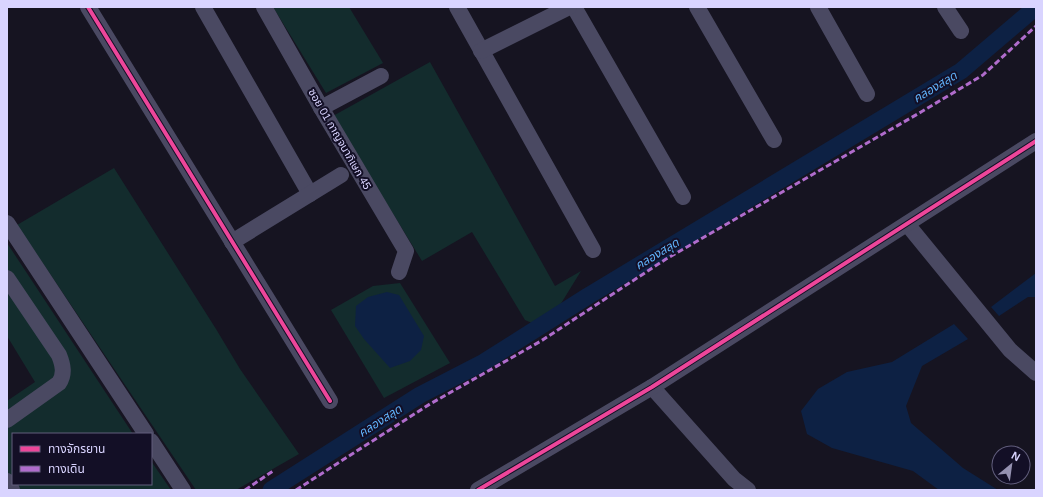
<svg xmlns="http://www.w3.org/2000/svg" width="1043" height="497" font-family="Helvetica,'Noto Sans Thai',sans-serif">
  <rect width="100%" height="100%" fill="#161421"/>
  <g fill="#132c2d">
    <polygon points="273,7 349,7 383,63 326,93"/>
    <polygon points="430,62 555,286 581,271 557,310 543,319 532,323 525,320 472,232 422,261 333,116"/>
    <polygon points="114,168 216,329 240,369 299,454 236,490 196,490 17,225"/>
    <polygon points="7,243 133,434 13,434 13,484 151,484 151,461 171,490 7,490 7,401 35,382 7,336"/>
    <polygon points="400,283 450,363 384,398 331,310 373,286"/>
  </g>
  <g fill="#0d2144">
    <polygon points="1036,273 1036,297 1028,297 999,316 991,307"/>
    <polygon points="387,292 399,295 424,336 421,350 410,361 390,368 364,339 355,326 356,306 368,297"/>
    <polygon points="954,324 968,339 922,366 906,406 911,423 963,468 998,490 939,490 913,471 832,448 807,434 801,411 818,389 847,372 892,362"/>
  </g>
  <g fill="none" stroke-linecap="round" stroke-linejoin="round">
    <polyline stroke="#0d2144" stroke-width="17" points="271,490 420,395 484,362 588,296 961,71 1036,7"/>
    <g stroke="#4a4962" stroke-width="16">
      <polyline points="88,7 330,401"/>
      <polyline points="203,7 310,194"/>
      <polyline points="264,7 323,111 406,251 399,272"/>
      <polyline points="457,7 593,250"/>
      <polyline points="574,7 683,197"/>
      <polyline points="697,7 774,140"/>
      <polyline points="818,7 867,94"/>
      <polyline points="945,7 961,31"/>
      <polyline points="481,51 569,7"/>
      <polyline points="321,108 381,76"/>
      <polyline points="7,223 146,434"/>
      <polyline points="907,224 1010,350 1036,373"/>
      <polyline points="232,242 341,175"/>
      <path d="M7,278l52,77c4,10 6,19 0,28l-52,37"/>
      <polyline points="652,387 734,479 748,490"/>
      <polyline points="151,441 183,490"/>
      <polyline points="7,481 12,490"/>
      <polyline points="478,490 652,387 1036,141"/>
    </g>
    <g stroke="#b06ccc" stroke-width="3" stroke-dasharray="6 3" stroke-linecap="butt">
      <polyline points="245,490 273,471"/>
      <polyline points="296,490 430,404 541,341 666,259 921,112 983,75 1036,26"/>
    </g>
    <g stroke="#130f26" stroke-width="6">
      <g id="cycleway">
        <polyline points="88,7 330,401"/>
        <polyline points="478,490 652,387 1036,141"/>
      </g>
    </g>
    <use href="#cycleway" stroke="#ed469a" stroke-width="4"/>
  </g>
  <g text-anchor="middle" stroke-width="4" stroke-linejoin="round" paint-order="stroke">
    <g font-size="11" fill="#d9d4ff" stroke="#130f26">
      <text transform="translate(340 139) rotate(60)" y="4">ซอย 01 กาญจนาภิเษก 45</text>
    </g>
    <g font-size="12" font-style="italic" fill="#62b6ff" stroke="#130f26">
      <text transform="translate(935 87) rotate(-31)" y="4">คลองสลุด</text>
      <text transform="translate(657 254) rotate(-31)" y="4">คลองสลุด</text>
      <text transform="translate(380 421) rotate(-33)" y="4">คลองสลุด</text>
    </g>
  </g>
  <rect width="1043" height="497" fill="none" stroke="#d9d4ff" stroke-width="16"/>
  <rect x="12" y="433" width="140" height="52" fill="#130f26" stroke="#625e7d"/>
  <rect x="20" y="446" width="20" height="6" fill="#ed469a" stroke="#625e7d"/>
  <text x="48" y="453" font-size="12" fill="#d9d4ff">ทางจักรยาน</text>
  <rect x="20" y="466" width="20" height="6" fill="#b06ccc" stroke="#625e7d"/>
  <text x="48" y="473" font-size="12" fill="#d9d4ff">ทางเดิน</text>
  <g transform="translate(1011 465) rotate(29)"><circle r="19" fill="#130f26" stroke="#625e7d"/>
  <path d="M0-3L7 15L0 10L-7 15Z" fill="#9591b1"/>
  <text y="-6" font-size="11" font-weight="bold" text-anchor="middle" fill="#d9d4ff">N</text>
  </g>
</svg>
